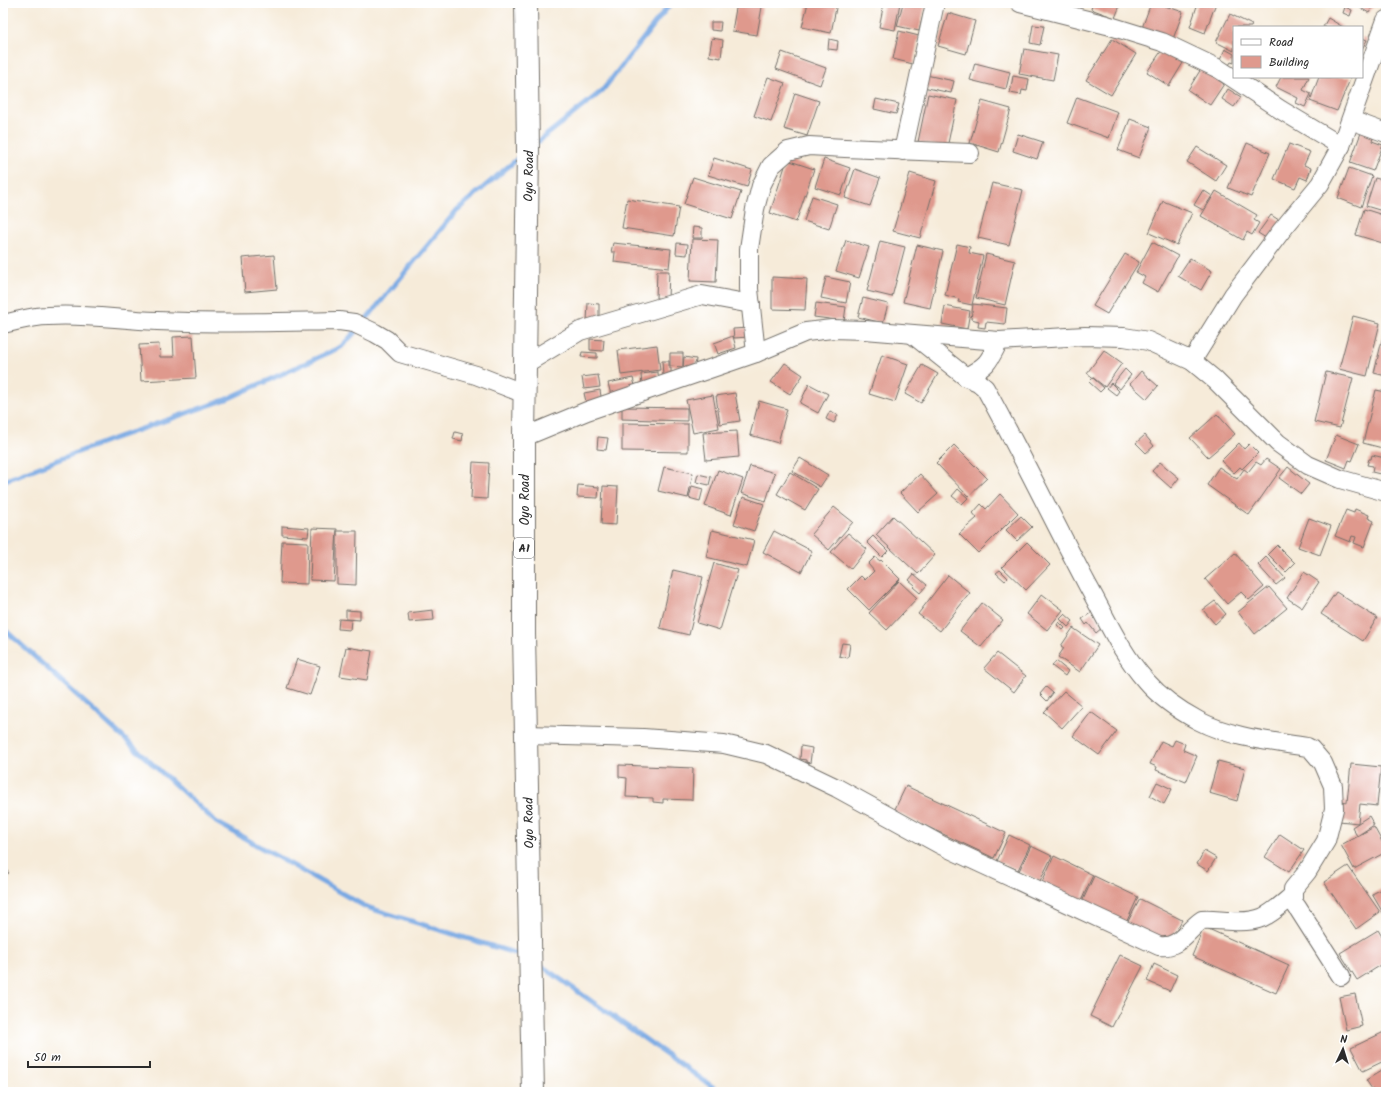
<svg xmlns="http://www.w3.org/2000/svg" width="1389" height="1095" font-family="Kalam,sans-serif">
  <rect width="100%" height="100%" fill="#fff"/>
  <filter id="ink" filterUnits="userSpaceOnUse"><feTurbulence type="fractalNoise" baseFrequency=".025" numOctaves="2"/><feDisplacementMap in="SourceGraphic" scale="8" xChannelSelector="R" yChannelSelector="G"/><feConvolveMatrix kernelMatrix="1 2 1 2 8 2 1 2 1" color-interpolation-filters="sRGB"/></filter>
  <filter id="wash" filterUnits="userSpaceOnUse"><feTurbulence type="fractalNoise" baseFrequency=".012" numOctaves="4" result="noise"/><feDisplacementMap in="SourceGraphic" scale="16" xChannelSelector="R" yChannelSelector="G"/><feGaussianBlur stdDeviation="0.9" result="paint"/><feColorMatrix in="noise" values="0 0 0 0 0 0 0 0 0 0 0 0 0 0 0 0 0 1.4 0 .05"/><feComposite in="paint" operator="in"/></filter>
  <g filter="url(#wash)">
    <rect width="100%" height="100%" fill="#f6ebd9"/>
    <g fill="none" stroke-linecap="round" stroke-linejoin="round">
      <g stroke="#79a9e3" stroke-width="5">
        <polyline points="534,145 602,91 671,3"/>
        <polyline points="363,323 457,210 522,155"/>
        <polyline points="3,481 107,441 227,399 341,347 358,329"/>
        <polyline points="3,628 216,822 366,907 524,956"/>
        <polyline points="536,962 720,1092"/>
      </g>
    </g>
    <g id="blocks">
      <g fill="#df998d">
        <polygon points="737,3 762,7 757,35 732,31"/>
        <polygon points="808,3 837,3 831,33 802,27"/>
        <polygon points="884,3 900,3 895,30 879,27"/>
        <polygon points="903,3 926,3 919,31 897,26"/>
        <polygon points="1093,3 1121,3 1115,18 1091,9"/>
        <polygon points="1151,3 1166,3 1165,6 1183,12 1173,39 1142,28"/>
        <polygon points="1198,3 1216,3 1205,33 1190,27"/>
        <polygon points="1352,3 1375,3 1369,13"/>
        <polygon points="1345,7 1352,10 1350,16 1343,13"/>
        <polygon points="948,13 975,21 966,54 938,46"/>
        <polygon points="1230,14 1252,25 1251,27 1234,27 1234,51 1216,42"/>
        <polygon points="1328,18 1343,27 1323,27"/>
        <polygon points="711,22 721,22 720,31 711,30"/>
        <polygon points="1033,25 1044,26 1040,45 1030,43"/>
        <polygon points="899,31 919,36 913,64 893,59"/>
        <polygon points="712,38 723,40 721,58 709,56"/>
        <polygon points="1362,38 1367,40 1362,49"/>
        <polygon points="829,39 838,41 837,50 828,49"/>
        <polygon points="1112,39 1136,54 1111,95 1086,80"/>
        <polygon points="1024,49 1058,55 1053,80 1019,74"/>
        <polygon points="1225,49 1234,54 1234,63 1231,62 1229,65 1220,60"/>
        <polygon points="1162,50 1183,63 1169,86 1147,72"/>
        <polygon points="782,52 826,68 820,85 776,69"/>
        <polygon points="975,63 1010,72 1006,89 970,80"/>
        <polygon points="1201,69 1224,84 1210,105 1188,90"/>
        <polygon points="926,75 954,81 951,93 923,87"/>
        <polygon points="1013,76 1029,79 1027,91 1022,90 1021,95 1010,93"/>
        <polygon points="768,77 785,83 771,122 754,116"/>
        <polygon points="1281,77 1309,77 1303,90 1311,94 1305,107 1296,103 1298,98 1276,87"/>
        <polygon points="1319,77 1351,77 1337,111 1310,101"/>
        <polygon points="1228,89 1241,97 1234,107 1222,99"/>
        <polygon points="795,93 819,101 807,136 784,129"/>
        <polygon points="928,94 957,100 947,148 918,142"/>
        <polygon points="1077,97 1118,112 1109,138 1067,123"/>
        <polygon points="876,99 899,104 896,114 874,109"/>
        <polygon points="982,101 1011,109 999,152 970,143"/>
        <polygon points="1130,119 1151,127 1139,158 1118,150"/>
        <polygon points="1362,130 1374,134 1372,141 1383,145 1373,171 1350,163"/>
        <polygon points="1018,134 1043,142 1037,159 1013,151"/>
        <polygon points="1247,143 1270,153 1251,197 1228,188"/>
        <polygon points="1289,144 1310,152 1304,165 1311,168 1307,180 1300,177 1295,188 1274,179"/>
        <polygon points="1197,147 1226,165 1216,181 1187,162"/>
        <polygon points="714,158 752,170 747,187 708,175"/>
        <polygon points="824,159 850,168 841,195 815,187"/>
        <polygon points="787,160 814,169 796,222 770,213"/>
        <polygon points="1349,168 1372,176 1361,207 1338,198"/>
        <polygon points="855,169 880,178 870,206 845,198"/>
        <polygon points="910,173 936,181 920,238 893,231"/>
        <polygon points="693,177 741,192 732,219 684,204"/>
        <polygon points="1375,178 1386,181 1386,212 1366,206"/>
        <polygon points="992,183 1023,190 1009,245 978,238"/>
        <polygon points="1203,190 1212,196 1203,210 1194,205"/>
        <polygon points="1216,191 1257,215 1254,220 1259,223 1252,235 1247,232 1243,240 1201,216"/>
        <polygon points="812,196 837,204 829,229 804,221"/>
        <polygon points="627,199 679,207 674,236 622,228"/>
        <polygon points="1163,201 1192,213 1177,245 1149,233"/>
        <polygon points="1364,209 1386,216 1386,244 1356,235"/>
        <polygon points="1271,215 1282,222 1269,240 1258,233"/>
        <polygon points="693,227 702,228 702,238 692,238"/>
        <polygon points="692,239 718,240 716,282 690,281"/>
        <polygon points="846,240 869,247 859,278 836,271"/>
        <polygon points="880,241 905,247 892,297 867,291"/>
        <polygon points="1152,242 1178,256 1158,292 1142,283 1145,277 1136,272"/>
        <polygon points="613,243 671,249 669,268 614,262 615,252 611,252"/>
        <polygon points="677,243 688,244 687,255 676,254"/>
        <polygon points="957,244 970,247 969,253 983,256 972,305 958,302 959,299 945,295"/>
        <polygon points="917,245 943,251 930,308 903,302"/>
        <polygon points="986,254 1015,261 1005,305 976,298"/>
        <polygon points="1125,254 1139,262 1107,314 1093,306"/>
        <polygon points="274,255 277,289 245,292 242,258"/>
        <polygon points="1190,258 1212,271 1201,290 1178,276"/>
        <polygon points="657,271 669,271 668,299 656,298"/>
        <polygon points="772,277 807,279 805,310 772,309"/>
        <polygon points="826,277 850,282 846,303 821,298"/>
        <polygon points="863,298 888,304 883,323 858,317"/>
        <polygon points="588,303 599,304 599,321 587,321"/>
        <polygon points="816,303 846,307 844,321 814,317"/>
        <polygon points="973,304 1007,308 1005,324 986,322 985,328 978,327 979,321 971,319"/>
        <polygon points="945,306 970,311 967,329 942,324"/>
        <polygon points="1353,316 1380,323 1367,376 1339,369"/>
        <polygon points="748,328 749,337 734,338 733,329"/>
        <polygon points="1385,328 1386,328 1386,376 1374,373"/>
        <polygon points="193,336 196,378 141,381 139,345 159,344 160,357 174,357 173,337"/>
        <polygon points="733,336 736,348 718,354 714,343"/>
        <polygon points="590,339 604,340 603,351 590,350"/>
        <polygon points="657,345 660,370 621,375 618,350"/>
        <polygon points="1104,350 1122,363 1105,387 1087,373"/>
        <polygon points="582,352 597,353 597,358 581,357"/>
        <polygon points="670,353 683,353 683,367 670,366"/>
        <polygon points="882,355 908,364 895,402 869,394"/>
        <polygon points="684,357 696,359 695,368 683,367"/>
        <polygon points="662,361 669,361 669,368 671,368 671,376 663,376"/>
        <polygon points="785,363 803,375 790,394 771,382"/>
        <polygon points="922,365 938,374 921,403 905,394"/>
        <polygon points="1125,369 1131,375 1120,389 1113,384"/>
        <polygon points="1141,371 1158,386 1147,399 1130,384"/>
        <polygon points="658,372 659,386 642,388 641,374"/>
        <polygon points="1326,372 1353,378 1340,428 1314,422"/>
        <polygon points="598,375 600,387 584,389 582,377"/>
        <polygon points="633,378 637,393 612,399 608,383"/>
        <polygon points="1093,378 1104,388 1100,392 1089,382"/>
        <polygon points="1111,383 1119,391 1116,395 1107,388"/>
        <polygon points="809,384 828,394 818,413 800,403"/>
        <polygon points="600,390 602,403 587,406 584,393"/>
        <polygon points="1376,390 1386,392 1386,449 1363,443"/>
        <polygon points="735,393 740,421 720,424 716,396"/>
        <polygon points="713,395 719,428 693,433 686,400"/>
        <polygon points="759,401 787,409 778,443 750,435"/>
        <polygon points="622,407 687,408 687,421 622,419"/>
        <polygon points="830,411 838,415 834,423 826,419"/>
        <polygon points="1217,414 1235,434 1208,457 1190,438"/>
        <polygon points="622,423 688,424 688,452 622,451"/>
        <polygon points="737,431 739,457 706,460 703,433"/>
        <polygon points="455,432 463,434 462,441 453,439"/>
        <polygon points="1145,435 1154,446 1146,453 1136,443"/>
        <polygon points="1336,435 1359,444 1352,461 1349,460 1346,468 1326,460"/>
        <polygon points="598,437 608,438 606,450 597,449"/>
        <polygon points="1239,443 1244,449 1249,444 1258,453 1242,469 1240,467 1234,473 1221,461"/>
        <polygon points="954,445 987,478 968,496 936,463"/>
        <polygon points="1372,455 1385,458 1380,474 1372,472 1373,466 1367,465 1369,459 1371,459"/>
        <polygon points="800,458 828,475 820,487 792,471"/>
        <polygon points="1266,459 1281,469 1249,515 1207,485 1219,467 1237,479 1244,469 1248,472 1256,462 1261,465"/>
        <polygon points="473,462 489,463 487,499 471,498"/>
        <polygon points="1160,462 1179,478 1171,488 1152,471"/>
        <polygon points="750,466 775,473 766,501 741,493"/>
        <polygon points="664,467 693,473 688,498 658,491"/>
        <polygon points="1288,467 1309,484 1301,494 1279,478"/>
        <polygon points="718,470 743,479 731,515 705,506"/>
        <polygon points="790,472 818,489 805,510 777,494"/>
        <polygon points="698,474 711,477 709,485 696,482"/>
        <polygon points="920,474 938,494 918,512 900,493"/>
        <polygon points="578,485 599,487 598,498 577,497"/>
        <polygon points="603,486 618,487 616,525 601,524"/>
        <polygon points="692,486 703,489 700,501 689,498"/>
        <polygon points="958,489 968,498 962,504 952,496"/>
        <polygon points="1000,494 1018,513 978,553 959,534 977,518 973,513 981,504 986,509"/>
        <polygon points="743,497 764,504 754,531 734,524"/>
        <polygon points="834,507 853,522 829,550 811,534"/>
        <polygon points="1355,509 1369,515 1368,518 1374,521 1364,547 1354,543 1356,537 1352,536 1350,542 1335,536 1346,510 1354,513"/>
        <polygon points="893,516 935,555 918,574 876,535"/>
        <polygon points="1021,516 1032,527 1017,541 1006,530"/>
        <polygon points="1309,518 1331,526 1320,555 1298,547"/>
        <polygon points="282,526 309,528 308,537 282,535"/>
        <polygon points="312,528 337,529 334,581 310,580"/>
        <polygon points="712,530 754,540 747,567 706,557"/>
        <polygon points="337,531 357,531 356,585 337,584"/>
        <polygon points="774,531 812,551 801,572 763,552"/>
        <polygon points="848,533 867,549 851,569 831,552"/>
        <polygon points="873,536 888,551 882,557 867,542"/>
        <polygon points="282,541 308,542 307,584 280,583"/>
        <polygon points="1027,542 1050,565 1026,590 1002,567"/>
        <polygon points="1277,545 1295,563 1286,572 1268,554"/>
        <polygon points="1235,553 1264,587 1249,600 1241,592 1227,604 1205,579"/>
        <polygon points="875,557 880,561 881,560 900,579 869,610 848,589 861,576 865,580 874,571 868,564"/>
        <polygon points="1266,557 1285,578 1276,585 1258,565"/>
        <polygon points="714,563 738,570 720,630 697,623"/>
        <polygon points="673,570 703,577 689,635 660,628"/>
        <polygon points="1000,570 1008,578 1005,581 996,573"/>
        <polygon points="1304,572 1319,582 1302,608 1287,598"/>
        <polygon points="914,574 927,585 920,593 913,587 915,585 909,580"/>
        <polygon points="948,575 970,593 940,631 918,614"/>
        <polygon points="899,581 917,598 887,630 869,613"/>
        <polygon points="1269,587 1287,608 1255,634 1238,612"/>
        <polygon points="1336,592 1377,618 1363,641 1321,614"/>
        <polygon points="1042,594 1063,610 1047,630 1027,614"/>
        <polygon points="1215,601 1226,614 1215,624 1203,610"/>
        <polygon points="982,603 1003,620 981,647 960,631"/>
        <polygon points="346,610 360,611 360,620 346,619"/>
        <polygon points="433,610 434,620 409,622 408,613"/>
        <polygon points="1092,612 1103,627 1096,633 1088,623 1086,625 1082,619"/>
        <polygon points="1065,614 1073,621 1068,627 1060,619"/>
        <polygon points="339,619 351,620 350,630 338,629"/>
        <polygon points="1059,622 1065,628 1063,630 1057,625"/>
        <polygon points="1073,628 1098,645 1080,672 1058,657 1064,648 1061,646"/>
        <polygon points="842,643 850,644 848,658 839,656"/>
        <polygon points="346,647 372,651 367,680 340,676"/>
        <polygon points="997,653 1026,676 1014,692 984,668"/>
        <polygon points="297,659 320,666 310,695 287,688"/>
        <polygon points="1056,661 1068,671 1065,676 1052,666"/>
        <polygon points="1046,687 1053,693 1047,701 1040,694"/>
        <polygon points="1064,691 1082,706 1062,728 1044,712"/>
        <polygon points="1091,712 1117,731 1099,755 1073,736"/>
        <polygon points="1175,740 1185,744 1183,750 1197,756 1186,782 1156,770 1157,767 1150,764 1161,741 1172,746"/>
        <polygon points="801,746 812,748 810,763 806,762 806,760 800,759"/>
        <polygon points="1218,761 1245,768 1237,801 1209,793"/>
        <polygon points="1351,764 1381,767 1377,806 1360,804 1358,823 1339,821 1341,801 1347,802"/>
        <polygon points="619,765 693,768 692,800 663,799 663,803 653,802 653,798 626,797 627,778 619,777"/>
        <polygon points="1157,782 1172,789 1164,804 1150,796"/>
        <polygon points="906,786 1006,833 994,858 894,811"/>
        <polygon points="1369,816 1374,825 1357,836 1352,827"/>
        <polygon points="1374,827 1386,849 1386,852 1354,869 1341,845"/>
        <polygon points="1280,834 1304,850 1289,872 1265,857"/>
        <polygon points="1009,835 1030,845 1018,870 997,861"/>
        <polygon points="1031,846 1052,856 1040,881 1019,871"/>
        <polygon points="1204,851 1216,858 1208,871 1197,864"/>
        <polygon points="1054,856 1093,875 1081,901 1042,882"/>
        <polygon points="3,866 9,873 3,877"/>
        <polygon points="1348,866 1380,912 1356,929 1324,882"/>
        <polygon points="1094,876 1138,897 1126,923 1082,902"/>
        <polygon points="1386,887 1386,918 1372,894"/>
        <polygon points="1140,899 1182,920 1169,944 1127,923"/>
        <polygon points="1204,927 1289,965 1276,993 1192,956"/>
        <polygon points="1378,930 1386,943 1386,962 1357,980 1340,953"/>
        <polygon points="1120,955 1143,966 1112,1027 1090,1016"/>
        <polygon points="1154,964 1177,975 1170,991 1147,981"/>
        <polygon points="1355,994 1362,1026 1346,1030 1339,997"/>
        <polygon points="1386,1031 1386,1060 1363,1071 1351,1048"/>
        <polygon points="1386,1068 1386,1092 1374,1092 1366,1080"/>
      </g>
    </g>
  </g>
  <g filter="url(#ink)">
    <use href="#blocks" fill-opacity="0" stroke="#726e68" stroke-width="1"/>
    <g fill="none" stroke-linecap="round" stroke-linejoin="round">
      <g stroke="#726e68" stroke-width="20">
        <g id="minor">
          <polyline points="1020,3 1107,25 1162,42 1219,69 1281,110 1341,146"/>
          <polyline points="1351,120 1386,133"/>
          <polyline points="903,151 935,3"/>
          <path d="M3,324c15,-3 30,-8 45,-8 36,-3 72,4 109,5 60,3 121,1 182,0l15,2 21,10 12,7 13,13 76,22 49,19"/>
          <path d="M912,334l54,43 12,5 7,6c36,65 68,132 103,198 18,32 33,67 58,95 14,16 34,30 53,40 33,17 72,20 108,26l4,2 12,14 10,23 1,23 -8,32 -19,31 -14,17v13l4,5 44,69"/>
          <polyline points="756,353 749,289 749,249 755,209 761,186 771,166 788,151 809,146 845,148 970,153"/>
          <polyline points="1192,361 1233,295 1282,230 1320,184 1341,146 1386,20"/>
          <polyline points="525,364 580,331 702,295 751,304"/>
          <path d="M966,377c22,-12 22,-14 33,-36"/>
          <polyline points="524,437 587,411 756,353 806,332 832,329 865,330 999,341 1085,336 1124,337 1148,341 1192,361 1215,380 1278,443 1308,465 1340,479 1386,492"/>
          <path d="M526,735l117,3 81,6 42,10 71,34 104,57 218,101c20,3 28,-16 43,-26 9,-1 20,1 29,1 32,2 38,-6 61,-25"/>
        </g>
      </g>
      <g stroke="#726e68" stroke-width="24">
        <polyline id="highway" points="526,3 528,150 524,437 524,634 533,1092"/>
      </g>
      <use href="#minor" stroke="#fff" stroke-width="18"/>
      <use href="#highway" stroke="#fff" stroke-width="22"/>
    </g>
  </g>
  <g text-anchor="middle" stroke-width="3" stroke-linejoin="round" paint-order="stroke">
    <rect fill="#fff" stroke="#6b6b6b" stroke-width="1" x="514" y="538" width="20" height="20" rx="3"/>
    <g font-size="12" font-weight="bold" fill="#2b2b2b">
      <text x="524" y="552">A1</text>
    </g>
    <g font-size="13" fill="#2b2b2b" stroke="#fff">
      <text transform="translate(528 176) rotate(-89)" y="5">Oyo Road</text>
      <text transform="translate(524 500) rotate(-90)" y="5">Oyo Road</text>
      <text transform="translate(528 823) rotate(-91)" y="5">Oyo Road</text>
    </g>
  </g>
  <rect width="1389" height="1095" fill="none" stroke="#fff" stroke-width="16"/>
  <rect x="1233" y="26" width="130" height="52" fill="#ffffff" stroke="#aaaaaa"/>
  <rect x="1241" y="39" width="20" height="6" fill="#ffffff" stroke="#aaaaaa"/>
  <text x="1269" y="46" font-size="12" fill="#2b2b2b">Road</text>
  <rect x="1241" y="56" width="20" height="12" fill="#df998d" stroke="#aaaaaa"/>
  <text x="1269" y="66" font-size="12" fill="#2b2b2b">Building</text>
  <g transform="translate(1343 1049) rotate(4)" stroke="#ffffff" stroke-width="3" paint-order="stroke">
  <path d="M0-3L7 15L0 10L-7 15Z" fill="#2b2b2b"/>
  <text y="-6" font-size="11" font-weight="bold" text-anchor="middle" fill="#2b2b2b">N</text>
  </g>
  <path d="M28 1061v6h122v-6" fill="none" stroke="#2b2b2b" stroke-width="2"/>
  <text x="34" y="1061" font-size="12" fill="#2b2b2b" stroke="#ffffff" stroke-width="3" paint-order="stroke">50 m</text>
</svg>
